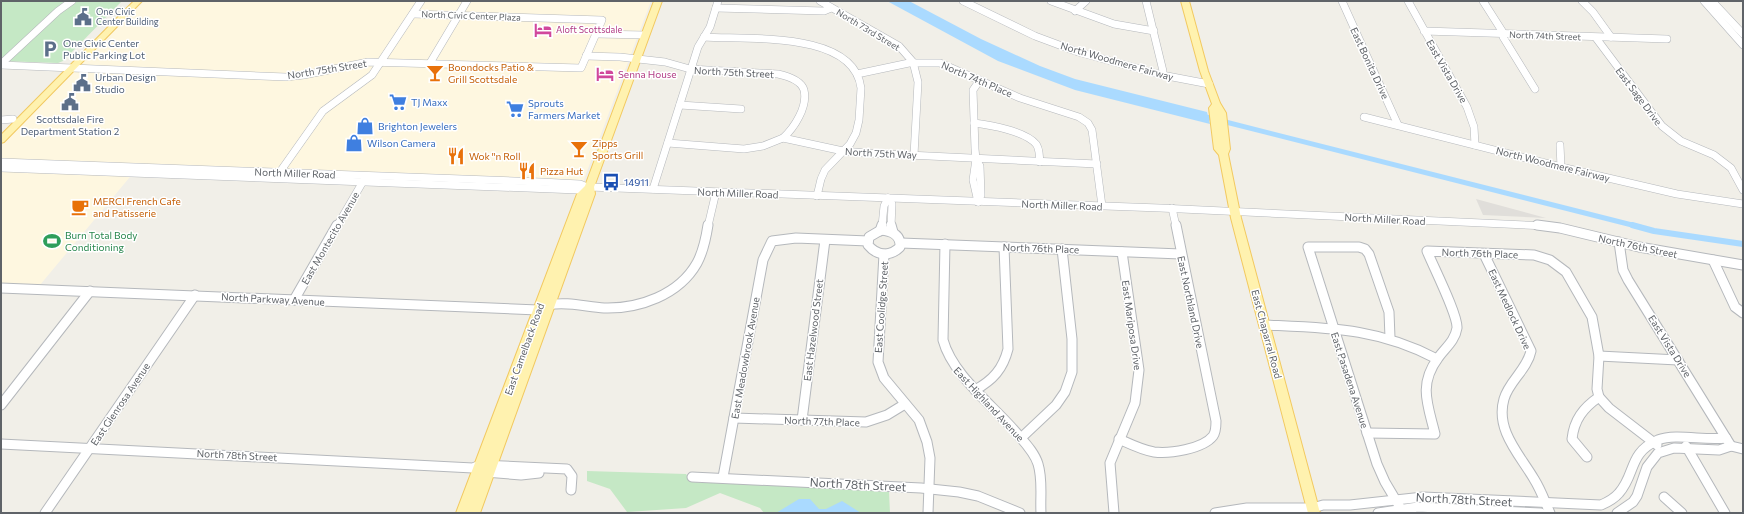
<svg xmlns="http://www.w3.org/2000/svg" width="1744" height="514" font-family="Commissioner,sans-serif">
  <rect width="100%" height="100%" fill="#f1efe8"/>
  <polygon fill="#fef7e0" points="144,1 651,1 583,182 139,166 40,285 1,284 1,144"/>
  <polygon fill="#e0deda" points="1476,199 1546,218 1483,215"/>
  <g fill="#c5e8c5">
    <polygon points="1,1 122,1 63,61 58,63 1,61"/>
    <polygon points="587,471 686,474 692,482 779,485 889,492 890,513 764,513 760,508 720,493 686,508 627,512 610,489 587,481"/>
  </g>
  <g fill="#aadaff">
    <polygon points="887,1 909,1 981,39 1040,66 1075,79 1207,112 1210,124 1075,90 998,61"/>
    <polygon points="799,499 810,499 819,509 826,509 842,501 861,513 776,513"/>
  </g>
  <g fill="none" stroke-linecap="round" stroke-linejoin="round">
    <polyline stroke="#aadaff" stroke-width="5" points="1202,116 1636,226"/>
    <polyline stroke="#aadaff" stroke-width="6" points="1632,225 1654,231 1743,244"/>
    <g stroke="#b5b8bc" stroke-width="8">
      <g id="minor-far1">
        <polyline points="820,1 899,46 913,62 918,82 914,155"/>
        <polyline points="963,1 1035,36 1078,52 1162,75 1209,84"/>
        <polyline points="1051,1 1114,24 1154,31"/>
        <polyline points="1146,1 1163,71 1162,75"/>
        <polyline points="1342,1 1398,125"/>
        <polyline points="1408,1 1467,107 1474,127 1475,145"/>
        <polyline points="1483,1 1504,34 1503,37 1535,89"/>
        <polyline points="1582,1 1593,12 1611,37"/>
        <polyline points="1704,1 1743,45"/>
        <polyline points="1712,1 1743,34"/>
        <polyline points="716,8 824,11 831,8"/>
        <polyline points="1075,11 1086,1"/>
        <polyline points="1424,31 1667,39"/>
        <polyline points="596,34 645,35"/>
        <path d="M704,37c42,3 150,-7 157,51l-2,32 -3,13 -6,11 -25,26 -4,9 -4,17"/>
        <polyline points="1596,38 1662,126 1681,141 1714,155 1731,168 1743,190"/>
        <path d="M586,56l34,1 45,5 25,7 88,5c9,2 23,6 26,16 4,17 -10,38 -21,48"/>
        <polyline points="430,63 467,1"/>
        <polyline points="1,64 58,11 72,1"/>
        <polyline points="1,65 286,77 304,75 368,62 581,68 602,20 413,14"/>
        <polyline points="857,74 909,63 940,63 1020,98 1079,117 1088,123 1092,130 1102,206"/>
        <polyline points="680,105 741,109"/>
        <polyline points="1364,117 1561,167 1677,194 1743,204"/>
        <polyline points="1,120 13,119"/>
        <path d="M974,123c16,2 51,8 62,21 4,5 3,12 4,18"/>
        <polyline points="668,143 744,149 763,146 783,138 843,151 866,153 1097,164"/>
        <polyline points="1560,145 1561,167"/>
        <polyline points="976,159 973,180 978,202"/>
        <polyline points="1,162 541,182 580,184 587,187"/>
        <polyline points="1,168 578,190 589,187 1160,208 1546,226"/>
        <polyline points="277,176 323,111 372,75 421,1"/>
        <polyline points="653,189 698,47 710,27 718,1"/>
        <polyline points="888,198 892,204 891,226"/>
        <polyline points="978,202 981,195 980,166 976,159 975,149 973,90 980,80"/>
        <polyline points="1172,208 1176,226"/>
        <polyline points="337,226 365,178"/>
        <polyline points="708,226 716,192"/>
        <polyline points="882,226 884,206 888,198"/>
      </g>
    </g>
    <g stroke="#b5b8bc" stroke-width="11">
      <g id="minor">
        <polyline points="891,225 893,232"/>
        <polyline points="1537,225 1560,228 1639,247 1743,265"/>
        <path d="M881,230c11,1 20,5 19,17 -10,10 -23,9 -32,-2l1,-8z"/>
        <polyline points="880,231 882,225"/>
        <polyline points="1619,242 1623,270 1628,280 1731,446"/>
        <polyline points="901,243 1181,254"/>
        <path d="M945,244l-2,96c10,37 53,67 77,97 7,8 15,17 18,27 5,16 2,33 3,49"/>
        <polyline points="884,254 878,362 884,378 919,420 927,442 930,458 928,513"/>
        <path d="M1484,254l47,97c-4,19 -22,30 -27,48 -9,31 16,56 30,80 7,11 11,23 16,34"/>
        <polyline points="1713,260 1735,307 1743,313"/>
        <path d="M1,288l537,22c4,-1 7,-4 11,-5 17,-4 38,2 55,3 35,1 75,-13 93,-45 6,-11 9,-25 11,-38"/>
        <polyline points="294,300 337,225"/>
        <path d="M1265,325c65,3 113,3 172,34"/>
        <polyline points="1390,338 1389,312 1369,254 1365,249 1359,247 1308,247 1377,464 1385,482 1401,509"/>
        <polyline points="1599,356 1678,360"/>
        <path d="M975,390c18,-10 28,-21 33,-41l-4,-102"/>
        <polyline points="1599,397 1609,408 1657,445"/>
        <polyline points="1,405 90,291"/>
        <polyline points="734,418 866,422 887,415 905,404"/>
        <polyline points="802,420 825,240"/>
        <path d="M1367,433l68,1c-7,-29 -17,-49 3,-76 7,-10 17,-17 19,-30 1,-13 -24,-62 -30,-77l107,4 16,5 16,12 26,45 7,39 -2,33 2,8c-16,11 -25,23 -27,42l15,18"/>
        <polyline points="1021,438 1056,405 1065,392 1072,372 1072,339 1062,249"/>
        <path d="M1119,439c11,5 23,11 35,13 15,2 49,-3 59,-16 3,-4 3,-10 3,-15l-40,-196"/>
        <polyline points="1,444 473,468 480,465 567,469 572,476 571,490"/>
        <polyline points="1686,446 1725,513"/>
        <polyline points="485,472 521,475 539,473"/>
        <polyline points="692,477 921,488 959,492 978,496 1020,513"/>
        <polyline points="723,477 763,260 772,241 796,238 868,241"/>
        <polyline points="1664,497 1682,513"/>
        <polyline points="45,513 195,295"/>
        <polyline points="1114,513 1110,463 1135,403 1139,370 1122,252"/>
        <path d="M1215,513l32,-5h66l10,-3h27l73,-8 178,8c7,-3 13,-6 18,-12 17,-19 9,-40 39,-53 18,-7 47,1 68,-2"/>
        <polyline points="1378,513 1418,507 1541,513"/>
        <polyline points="1617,513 1633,502 1637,496 1647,467 1658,453 1674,448 1719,450 1731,446 1743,449"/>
      </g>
    </g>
    <g stroke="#f2c960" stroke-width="2">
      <g id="major">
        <polygon points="134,1 142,1 4,142 1,143 1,135"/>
        <polygon points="654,1 662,1 594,187 595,194 480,513 456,513 577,194 585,186"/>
        <polygon points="1181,1 1189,1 1208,71 1220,103 1226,113 1230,149 1228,154 1241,218 1320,513 1308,513 1231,218 1219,155 1214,149 1209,108 1212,104 1200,71"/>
      </g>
    </g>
    <use href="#minor-far1" stroke="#fff" stroke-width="7"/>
    <use href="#minor" stroke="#fff" stroke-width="9"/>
    <use href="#major" fill="#fff2af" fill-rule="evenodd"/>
  </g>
  <defs>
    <g id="civic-bare" transform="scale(1.38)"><path d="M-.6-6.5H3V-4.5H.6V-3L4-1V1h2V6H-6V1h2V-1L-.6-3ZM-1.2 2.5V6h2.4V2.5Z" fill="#5c6f8a" stroke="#fff" stroke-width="2.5" paint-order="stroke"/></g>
    <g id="hotel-bare" transform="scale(1.38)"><path d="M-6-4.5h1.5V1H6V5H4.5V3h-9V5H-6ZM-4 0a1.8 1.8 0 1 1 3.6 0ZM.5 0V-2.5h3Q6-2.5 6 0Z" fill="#d1479c" stroke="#fff" stroke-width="2.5" paint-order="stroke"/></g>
    <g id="parking-bare" transform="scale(1.38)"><path d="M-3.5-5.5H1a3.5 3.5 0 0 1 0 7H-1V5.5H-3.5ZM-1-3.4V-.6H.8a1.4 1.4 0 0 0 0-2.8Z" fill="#5c6f8a" stroke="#fff" stroke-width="2.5" paint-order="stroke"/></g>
    <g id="bar-bare" transform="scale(1.38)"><path d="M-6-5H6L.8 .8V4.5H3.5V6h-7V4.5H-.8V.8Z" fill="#e8710a" stroke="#fff" stroke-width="2.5" paint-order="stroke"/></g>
    <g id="supermarket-bare" transform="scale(1.38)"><path d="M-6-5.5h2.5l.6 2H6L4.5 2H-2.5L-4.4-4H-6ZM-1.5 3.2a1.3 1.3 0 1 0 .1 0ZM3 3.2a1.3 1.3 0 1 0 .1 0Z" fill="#3f7fe0" stroke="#fff" stroke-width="2.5" paint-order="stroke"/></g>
    <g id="shop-bare" transform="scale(1.38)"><path d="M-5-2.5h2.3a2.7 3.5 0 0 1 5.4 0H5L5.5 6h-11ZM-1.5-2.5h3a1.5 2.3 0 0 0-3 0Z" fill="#3f7fe0" stroke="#fff" stroke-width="2.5" paint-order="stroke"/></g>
    <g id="restaurant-bare" transform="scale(1.38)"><path d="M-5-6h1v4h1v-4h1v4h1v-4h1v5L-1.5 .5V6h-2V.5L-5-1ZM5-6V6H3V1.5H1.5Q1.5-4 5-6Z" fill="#e8710a" stroke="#fff" stroke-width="2.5" paint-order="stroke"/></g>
    <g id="bus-bare" transform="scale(1.38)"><path d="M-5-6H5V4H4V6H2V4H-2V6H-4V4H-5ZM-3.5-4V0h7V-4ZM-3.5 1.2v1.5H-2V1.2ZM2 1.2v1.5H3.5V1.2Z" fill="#1a4fb4" stroke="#fff" stroke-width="2.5" paint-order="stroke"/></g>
    <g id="cafe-bare" transform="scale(1.38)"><path d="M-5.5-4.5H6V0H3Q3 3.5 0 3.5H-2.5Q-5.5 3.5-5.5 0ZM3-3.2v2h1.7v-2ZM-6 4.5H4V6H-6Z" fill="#e8710a" stroke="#fff" stroke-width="2.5" paint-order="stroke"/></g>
    <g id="stadium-bare" transform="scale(1.38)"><path d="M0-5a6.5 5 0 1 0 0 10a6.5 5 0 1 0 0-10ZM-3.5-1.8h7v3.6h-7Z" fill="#2e9e5b" stroke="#fff" stroke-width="2.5" paint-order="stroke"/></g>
  </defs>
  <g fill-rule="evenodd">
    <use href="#civic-bare" x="83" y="17"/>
    <use href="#hotel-bare" x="543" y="30"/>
    <use href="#parking-bare" x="50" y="49"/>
    <use href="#bar-bare" x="435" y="73"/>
    <use href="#hotel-bare" x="605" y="74"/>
    <use href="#civic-bare" x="82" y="83"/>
    <use href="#civic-bare" x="70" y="102"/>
    <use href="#supermarket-bare" x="398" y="102"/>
    <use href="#supermarket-bare" x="515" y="109"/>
    <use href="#shop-bare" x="365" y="126"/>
    <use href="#shop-bare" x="354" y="143"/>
    <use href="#bar-bare" x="579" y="149"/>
    <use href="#restaurant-bare" x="456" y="156"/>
    <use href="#restaurant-bare" x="527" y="171"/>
    <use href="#bus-bare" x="611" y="182"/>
    <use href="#cafe-bare" x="80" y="207"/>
    <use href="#stadium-bare" x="52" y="241"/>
  </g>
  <g text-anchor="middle" stroke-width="3" stroke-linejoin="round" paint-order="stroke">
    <g font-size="9" fill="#4e5e75" stroke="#fff" text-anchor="start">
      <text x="96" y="15">One Civic<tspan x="96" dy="10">Center Building</tspan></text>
    </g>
    <g font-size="9" fill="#5f6368" stroke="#fff">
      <text transform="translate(471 16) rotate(2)" y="3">North Civic Center Plaza</text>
      <text transform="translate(868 30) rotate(31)" y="3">North 73rd Street</text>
      <text transform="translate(1545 36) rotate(2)" y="3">North 74th Street</text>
    </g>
    <g font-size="9" fill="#b23c85" stroke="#fff" text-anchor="start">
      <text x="556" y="33">Aloft Scottsdale</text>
    </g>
    <g font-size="10" fill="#4e5e75" stroke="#fff" text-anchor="start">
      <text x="63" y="47">One Civic Center<tspan x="63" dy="12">Public Parking Lot</tspan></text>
      <text x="95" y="81">Urban Design<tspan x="95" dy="12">Studio</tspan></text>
      <text x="70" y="123" text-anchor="middle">Scottsdale Fire<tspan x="70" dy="12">Department Station 2</tspan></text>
    </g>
    <g font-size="10" fill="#5f6368" stroke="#fff">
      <text transform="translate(1117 61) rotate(16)" y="4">North Woodmere Fairway</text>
      <text transform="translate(1370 63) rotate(65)" y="4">East Bonita Drive</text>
      <text transform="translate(327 69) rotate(-9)" y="4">North 75th Street</text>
      <text transform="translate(1447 71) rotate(60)" y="4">East Vista Drive</text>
      <text transform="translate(734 72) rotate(3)" y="4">North 75th Street</text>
      <text transform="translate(977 79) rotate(23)" y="4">North 74th Place</text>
      <text transform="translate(1639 96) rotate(53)" y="4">East Sage Drive</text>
      <text transform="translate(881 153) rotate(3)" y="4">North 75th Way</text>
      <text transform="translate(1553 164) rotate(14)" y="4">North Woodmere Fairway</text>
      <text transform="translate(295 173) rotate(2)" y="4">North Miller Road</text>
      <text transform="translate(738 193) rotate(2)" y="4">North Miller Road</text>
      <text transform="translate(1062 205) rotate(2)" y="4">North Miller Road</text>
      <text transform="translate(1385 219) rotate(3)" y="4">North Miller Road</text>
      <text transform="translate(330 238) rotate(-60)" y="4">East Montecito Avenue</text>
      <text transform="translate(1638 246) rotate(12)" y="4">North 76th Street</text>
      <text transform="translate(1041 248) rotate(2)" y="4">North 76th Place</text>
      <text transform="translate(1480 253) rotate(2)" y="4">North 76th Place</text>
      <text transform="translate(273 299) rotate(3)" y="4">North Parkway Avenue</text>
      <text transform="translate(1191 302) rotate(78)" y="4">East Northland Drive</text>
      <text transform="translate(881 307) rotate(-86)" y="4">East Coolidge Street</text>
      <text transform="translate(1510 309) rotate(65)" y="4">East Medlock Drive</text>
      <text transform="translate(1132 325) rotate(82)" y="4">East Mariposa Drive</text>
      <text transform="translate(813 330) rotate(-83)" y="4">East Hazelwood Street</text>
      <text transform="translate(1267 334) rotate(75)" y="4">East Chaparral Road</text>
      <text transform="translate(1670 346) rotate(58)" y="4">East Vista Drive</text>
      <text transform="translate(524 349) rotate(-70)" y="4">East Camelback Road</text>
      <text transform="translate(745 358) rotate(-80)" y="4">East Meadowbrook Avenue</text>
      <text transform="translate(1350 380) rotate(72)" y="4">East Pasadena Avenue</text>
      <text transform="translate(120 404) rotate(-56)" y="4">East Glenrosa Avenue</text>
      <text transform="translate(989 404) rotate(47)" y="4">East Highland Avenue</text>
      <text transform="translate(822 421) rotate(2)" y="4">North 77th Place</text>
      <text transform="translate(237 455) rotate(3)" y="4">North 78th Street</text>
    </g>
    <g font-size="10" fill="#c56008" stroke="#fff" text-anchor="start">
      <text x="448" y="71">Boondocks Patio &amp;<tspan x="448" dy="12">Grill Scottsdale</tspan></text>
      <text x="592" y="147">Zipps<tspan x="592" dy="12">Sports Grill</tspan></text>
      <text x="469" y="160">Wok "n Roll</text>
      <text x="540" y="175">Pizza Hut</text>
      <text x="93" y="205">MERCI French Cafe<tspan x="93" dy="12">and Patisserie</tspan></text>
    </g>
    <g font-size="10" fill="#b23c85" stroke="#fff" text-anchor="start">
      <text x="618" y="78">Senna House</text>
    </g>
    <g font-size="10" fill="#366cbe" stroke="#fff" text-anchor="start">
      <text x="411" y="106">TJ Maxx</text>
      <text x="528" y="107">Sprouts<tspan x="528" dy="12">Farmers Market</tspan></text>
      <text x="378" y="130">Brighton Jewelers</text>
      <text x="367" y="147">Wilson Camera</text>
    </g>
    <g font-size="10" fill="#164399" stroke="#fff" text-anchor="start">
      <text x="624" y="186">14911</text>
    </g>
    <g font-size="10" fill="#27864d" stroke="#fff" text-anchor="start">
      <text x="65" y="239">Burn Total Body<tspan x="65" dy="12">Conditioning</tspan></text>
    </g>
    <g font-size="12" fill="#5f6368" stroke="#fff">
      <text transform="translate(858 485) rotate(3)" y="4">North 78th Street</text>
      <text transform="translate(1464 500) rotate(3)" y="4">North 78th Street</text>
    </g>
  </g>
  <rect width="1744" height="514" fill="none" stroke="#5f6368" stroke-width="4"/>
</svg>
